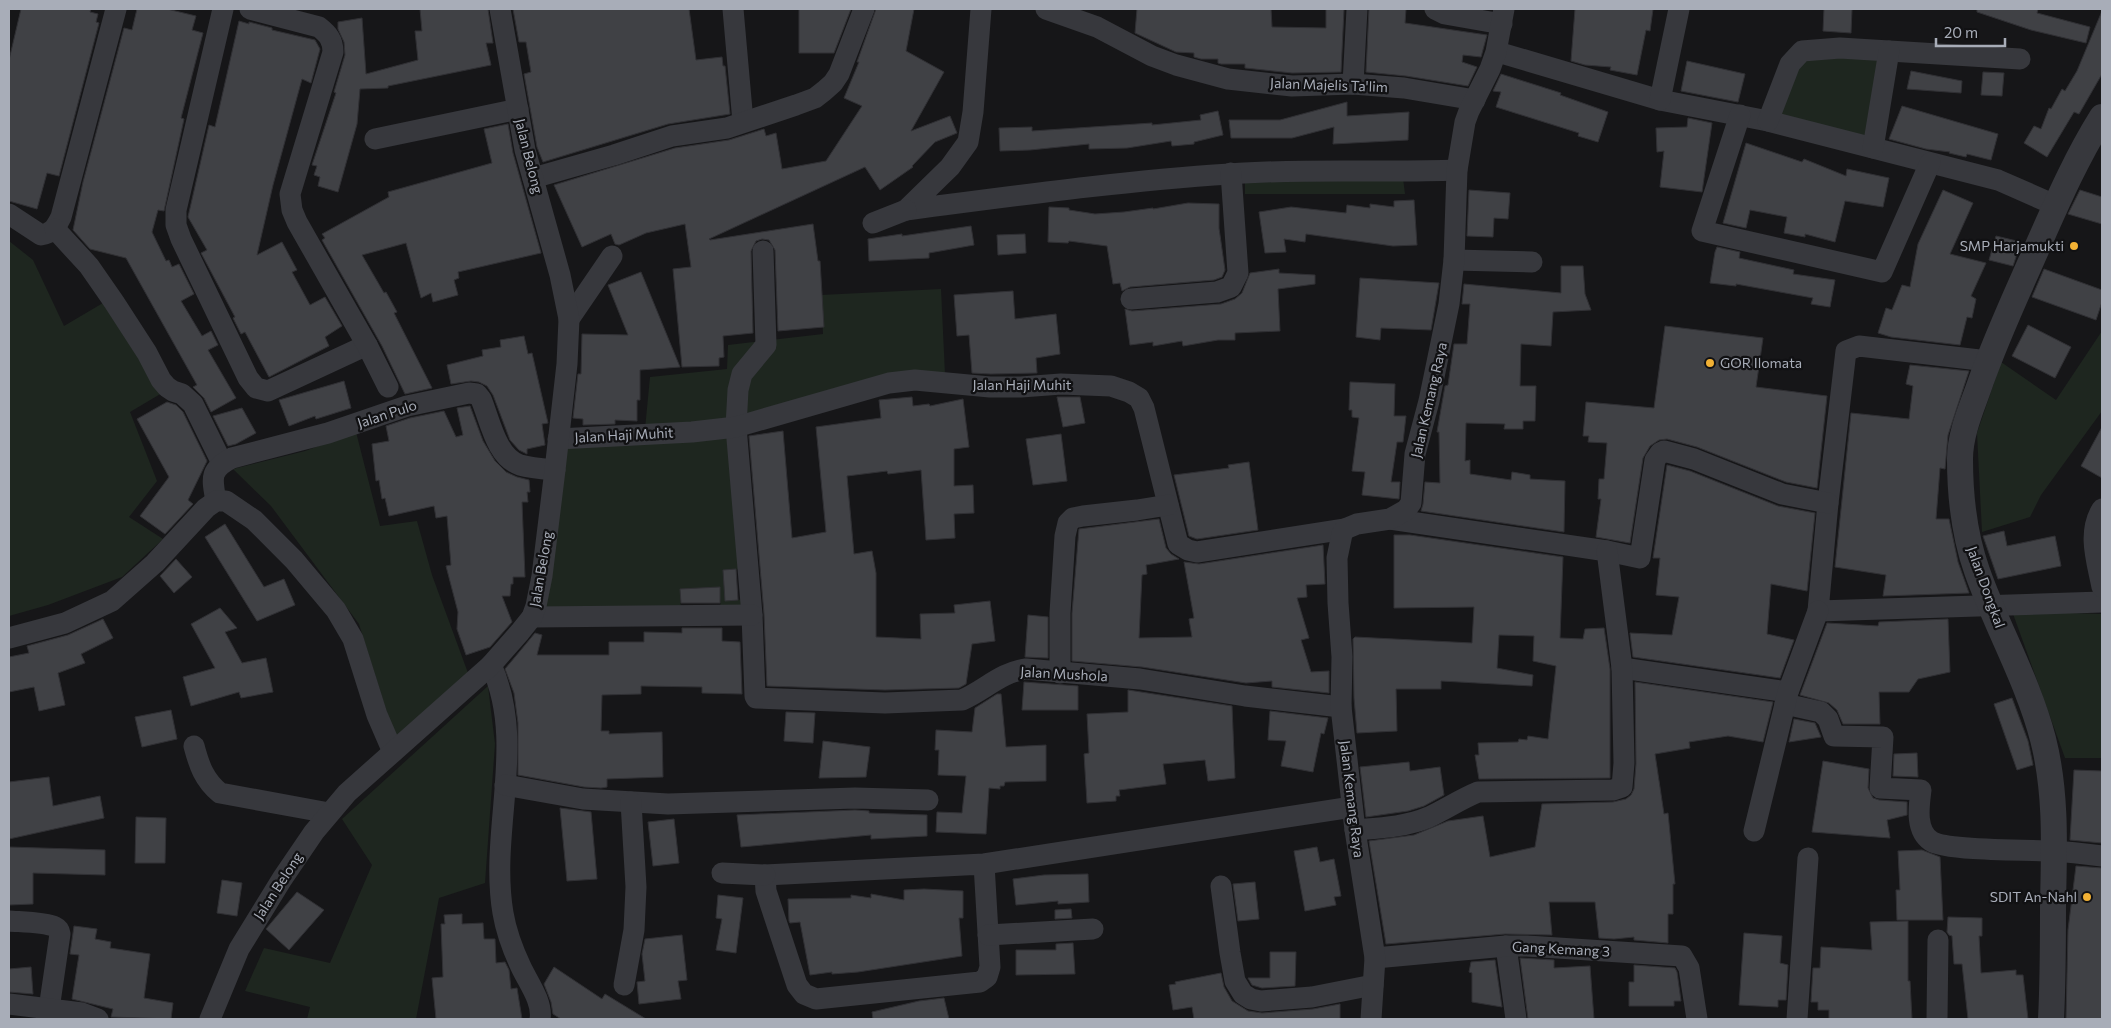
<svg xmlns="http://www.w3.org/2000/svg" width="2111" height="1028" font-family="Commissioner,sans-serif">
  <rect width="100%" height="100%" fill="#161618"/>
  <g fill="#1e261f" fill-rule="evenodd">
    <polygon points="1889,51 1873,148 1768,121 1794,58"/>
    <polygon points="1403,178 1405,194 1245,194 1245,180"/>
    <polygon points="9,241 33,260 64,326 103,303 162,393 130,412 157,481 129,517 163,539 122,577 48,605 9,616"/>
    <polygon points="941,289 945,374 766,413 645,429 650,377 727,369 728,345 823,334 821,295"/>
    <polygon points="2102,331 2102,411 2041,495 2030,517 1982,532 1977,433 2001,362 2056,400"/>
    <path d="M736,427l16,188 -220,2 4,-11 6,-30 16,-137 134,-7zM745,569l2,30 -22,2 -2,-31zM719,587l2,25 -40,2 -1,-25z"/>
    <polygon points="356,432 380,526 417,521 432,575 468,673 395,738 359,624 271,506 233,469 305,451"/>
    <polygon points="2012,611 2102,614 2102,758 2065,758"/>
    <polygon points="488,686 495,744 485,883 439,898 416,1019 307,1019 310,1007 245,991 264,948 330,963 372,865 342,819"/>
  </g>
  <g fill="#404145" stroke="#303034">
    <polygon points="21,9 91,9 90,12 98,14 96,22 99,23 59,176 47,173 37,209 9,201 9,60"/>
    <polygon points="137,9 167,9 196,16 192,30 203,33 181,118 184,119 164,211 158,210 152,232 166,261 169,260 172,267 179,264 194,294 181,301 202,336 211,331 218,345 208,350 236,398 211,412 204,398 193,387 197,385 126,258 90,249 73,230 83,182 124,28 132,30"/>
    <polygon points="420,9 488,9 493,43 486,43 491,65 388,86 388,88 360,89 357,124 338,192 318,186 320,177 314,175 317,166 312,165 336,93 334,92 345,55 344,42 338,29 338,22 362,18 366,74 418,60 415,31 422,31"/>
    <polygon points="513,9 689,9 696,60 722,57 723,66 725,66 730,114 668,124 543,162 537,147 524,74 531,72 526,42 519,42"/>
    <polygon points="799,9 851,9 834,53 799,53"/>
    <polygon points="876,9 914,9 906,51 944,72 911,131 950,116 957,133 935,142 912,166 913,167 880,190 865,167 709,239 710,240 813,224 818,261 820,261 824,327 778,331 775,250 769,240 762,239 756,241 751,251 753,333 723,336 724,357 719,358 719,366 682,367 673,269 691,267 685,224 646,233 619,245 615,244 611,234 582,247 554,185 675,148 729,140 764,129 766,136 776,133 782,169 826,161 862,106 844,98 859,62 857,62"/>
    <polygon points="1137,9 1271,9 1272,27 1326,28 1326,9 1344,9 1341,72 1292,73 1245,68 1245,64 1221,64 1218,63 1218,59 1201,59 1194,57 1194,53 1176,52 1135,33"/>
    <polygon points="1369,9 1406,9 1405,23 1487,35 1481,57 1463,55 1462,62 1477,67 1468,86 1406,76 1366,72"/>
    <polygon points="1575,9 1653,9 1650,31 1646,30 1637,75 1610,70 1611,67 1585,65 1571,61"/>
    <polygon points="1824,9 1852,9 1851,33 1823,31"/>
    <polygon points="1977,9 2038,9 2037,13 2090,27 2086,43 2031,30 1977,12"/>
    <polygon points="2102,11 2102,74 2079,114 2074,112 2047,157 2024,143 2034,126 2041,129 2049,108 2051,109 2062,89 2065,91 2077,71"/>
    <polygon points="239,21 249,24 249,22 272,28 272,30 315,40 320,49 311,83 302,79 273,185 257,255 282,242 297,270 292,272 310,305 325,297 342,326 325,337 329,346 269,377 245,332 241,334 233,318 235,317 201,253 207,250 188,217 209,125 215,127"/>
    <polygon points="1687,61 1745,74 1738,102 1681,91"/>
    <polygon points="1911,71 1962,81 1961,93 1907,89"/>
    <polygon points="1983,72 2004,73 2002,96 1981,95"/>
    <polygon points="1501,74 1561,93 1560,95 1608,112 1598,142 1578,136 1579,133 1496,107 1501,92 1493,91"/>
    <polygon points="1347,102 1347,116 1409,112 1408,140 1333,144 1334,127 1292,138 1231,138 1229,120 1280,120"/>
    <polygon points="1902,106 1998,134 1991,160 1967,154 1966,157 1949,153 1950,152 1926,149 1889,139"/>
    <polygon points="1218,111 1223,135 1194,142 1194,144 1172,146 1171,141 1127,148 1089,149 1089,144 1030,150 1000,151 999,128 1032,127 1032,131 1152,123 1152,125 1201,120 1200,115"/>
    <polygon points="1688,118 1712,123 1702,192 1660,187 1664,151 1657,152 1656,128 1687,127"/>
    <polygon points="508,124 513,153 541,253 458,272 459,278 454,280 458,295 433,302 431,293 421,298 406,243 362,255 384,293 386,292 397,312 394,313 432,388 405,394 382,346 322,240 325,238 322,234 389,197 388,192 492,163 484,129"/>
    <polygon points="1746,143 1802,162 1804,159 1846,176 1847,169 1889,178 1883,207 1845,201 1835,242 1805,234 1805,237 1784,233 1787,217 1750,210 1746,228 1723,223"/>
    <polygon points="1469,190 1510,193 1508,219 1494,218 1493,237 1467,236"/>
    <polygon points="1943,190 1973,203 1950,254 1986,263 1971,296 1976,299 1972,318 1967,317 1960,345 1891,337 1878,333 1886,308 1892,310 1902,285 1910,287 1918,244"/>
    <polygon points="2080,190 2102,197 2102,224 2068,214"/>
    <polygon points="1414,200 1417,245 1393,246 1306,234 1305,242 1284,239 1286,252 1265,253 1259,212 1291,207 1346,213 1347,205 1370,208 1370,204 1394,207 1394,201"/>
    <polygon points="1188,203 1219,204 1219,228 1225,270 1222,277 1214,280 1130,287 1122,291 1120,283 1113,284 1107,246 1069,241 1068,243 1048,242 1049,207 1069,208 1069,210 1095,214 1124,212 1153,208 1153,209"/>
    <polygon points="971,226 974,245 929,253 929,258 869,261 868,239 902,234 902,236"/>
    <polygon points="1025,234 1026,253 998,255 997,235"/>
    <polygon points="1996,236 2021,242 2013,266 1989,260"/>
    <polygon points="1717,247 1740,252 1739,258 1794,270 1793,274 1835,280 1830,307 1811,304 1813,298 1736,284 1736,286 1710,283 1715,252"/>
    <polygon points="1561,266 1583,266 1585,294 1591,310 1553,312 1551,346 1521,344 1520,386 1536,386 1535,421 1523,421 1523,429 1504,429 1505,424 1466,423 1465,461 1470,460 1470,474 1511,480 1512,472 1530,475 1530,479 1565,481 1564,532 1421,511 1423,504 1425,482 1440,483 1439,432 1437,432 1445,386 1448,385 1454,344 1467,344 1470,304 1462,304 1464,284 1561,293"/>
    <polygon points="1279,269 1279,273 1315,275 1315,284 1278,289 1280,331 1235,333 1235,340 1218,340 1183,346 1182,341 1153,346 1153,342 1130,345 1125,309 1132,311 1221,304 1235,299 1242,293 1250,273"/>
    <polygon points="2044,269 2102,290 2102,302 2096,320 2032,297"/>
    <polygon points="641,272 680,367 640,370 640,400 637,400 637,421 615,420 615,424 583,425 583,419 573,418 578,374 581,374 582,334 628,335 608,285"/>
    <polygon points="1360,278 1439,283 1431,330 1381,328 1380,340 1356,337"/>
    <polygon points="1013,291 1015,319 1056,314 1060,354 1036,358 1037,373 991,374 972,373 969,335 957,336 954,295"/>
    <polygon points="2028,325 2071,347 2055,378 2012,356"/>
    <polygon points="1665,326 1763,338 1756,387 1827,396 1817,488 1786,482 1697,447 1667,439 1659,440 1650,446 1643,458 1630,543 1596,537 1601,499 1598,499 1599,479 1604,479 1607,443 1588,442 1589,436 1583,436 1586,402 1654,408"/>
    <polygon points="524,336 528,354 532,353 548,423 542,424 545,445 527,449 527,454 519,450 510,440 493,395 487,386 479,382 471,381 451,384 447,365 483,356 482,350 501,347 500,340"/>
    <polygon points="1910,365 1969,371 1948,435 1945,469 1940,468 1936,519 1949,519 1958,562 1969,593 1883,596 1886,575 1835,567 1851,413 1909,419 1913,386 1906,384"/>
    <polygon points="344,381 351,408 316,419 315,416 289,426 279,400"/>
    <polygon points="1350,382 1395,384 1394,416 1406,416 1403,442 1397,442 1391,482 1400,482 1399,499 1362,495 1365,472 1352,471 1359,418 1352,417 1352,410 1349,410"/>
    <polygon points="912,397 913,406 929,404 930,406 963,399 969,447 954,449 954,486 973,485 974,513 954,514 955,538 926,540 921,470 888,474 887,471 847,476 854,554 872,551 876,573 876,637 921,639 920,614 955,613 954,605 990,601 995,641 972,644 966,684 959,688 885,690 767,686 764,614 749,436 783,431 792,538 826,532 816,427 881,418 879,400"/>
    <polygon points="1057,397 1080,397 1085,423 1063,427"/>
    <polygon points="167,402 176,405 183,412 207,461 188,500 193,504 165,534 140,516 169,477 137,419"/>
    <polygon points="470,406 483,441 495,461 506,472 517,477 529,480 530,492 527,492 528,502 522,502 525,577 513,577 513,584 511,584 510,596 502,596 512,622 490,647 466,655 457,629 458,612 446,566 451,565 447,516 436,518 434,506 389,516 385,498 382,499 379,480 376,481 372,444 389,441 386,426 410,418 444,411 456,437 463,435 457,408"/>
    <polygon points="242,408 256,433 236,444 228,446 213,416"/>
    <polygon points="2102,427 2102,478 2081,466"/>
    <polygon points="1061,434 1067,481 1033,485 1026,439"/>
    <polygon points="1249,462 1258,530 1197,539 1189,536 1174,475 1229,468 1228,465"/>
    <polygon points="1667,465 1690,471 1778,506 1815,513 1807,591 1771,584 1767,634 1794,640 1780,678 1633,657 1630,633 1672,635 1679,597 1656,595 1660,558 1653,558"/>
    <polygon points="1159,519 1166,548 1171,554 1179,559 1146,565 1147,574 1142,575 1139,638 1192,637 1189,619 1194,618 1184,562 1199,564 1323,545 1325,584 1306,585 1307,597 1297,598 1309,638 1301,640 1311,672 1329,671 1329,693 1272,687 1272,681 1246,683 1142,667 1072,661 1072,613 1079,529"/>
    <polygon points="225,524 264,587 284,579 295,605 257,621 205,537"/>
    <polygon points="2004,531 2007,546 2055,536 2061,566 1998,579 1983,536"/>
    <polygon points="1394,535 1410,535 1563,557 1560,638 1583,639 1585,629 1604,628 1610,669 1610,778 1479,779 1475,755 1479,755 1478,743 1518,742 1519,739 1527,740 1528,736 1548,739 1556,666 1533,661 1534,636 1499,635 1497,668 1533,675 1532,686 1441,681 1441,689 1396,689 1397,731 1357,733 1354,698 1353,639 1355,637 1472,643 1474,607 1394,608"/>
    <polygon points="176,559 192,577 174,593 160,576"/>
    <polygon points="736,569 738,600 725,601 723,570"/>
    <polygon points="720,587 720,603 681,603 680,589"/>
    <polygon points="220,608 237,628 225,632 242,663 266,658 273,692 241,698 239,692 191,706 183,677 215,668 191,624"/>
    <polygon points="1028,615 1048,617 1048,658 1025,657"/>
    <polygon points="103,619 113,638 81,654 85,663 58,673 65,705 39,711 34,687 9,692 9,657 29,653 27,646 68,635"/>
    <polygon points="1948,619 1950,672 1918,679 1909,692 1879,692 1880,724 1843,724 1837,710 1829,703 1800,695 1827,623 1878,626 1879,622"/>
    <polygon points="682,628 722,628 722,641 740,642 742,694 702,693 702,687 641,686 641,694 602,695 601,731 609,731 609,734 662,732 663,777 607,779 607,787 601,788 584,787 518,775 518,723 514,693 505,669 535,633 542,635 537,655 609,655 609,642 644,642 644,632 682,633"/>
    <polygon points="1024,682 1078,686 1078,710 1022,710"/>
    <polygon points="1635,682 1773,702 1763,742 1728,736 1689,742 1690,748 1655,754 1664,814 1668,813 1675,884 1673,884 1673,914 1668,914 1668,943 1634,940 1634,937 1614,939 1599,938 1595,902 1549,902 1552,935 1505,934 1386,944 1369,841 1414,835 1448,821 1483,816 1490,857 1535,847 1542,804 1613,802 1626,799 1631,795 1634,789 1636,764"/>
    <polygon points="1128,690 1232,706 1235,778 1208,781 1205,760 1163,764 1166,784 1119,790 1120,796 1116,796 1116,801 1087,803 1084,754 1089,753 1087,714 1128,712"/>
    <polygon points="997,694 1001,694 1006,747 1046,745 1046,781 1005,782 1004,786 1000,786 1000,789 989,788 986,834 936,832 937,812 962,813 966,776 938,775 939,750 935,750 936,730 972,732 975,708"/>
    <polygon points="2012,698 2028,741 2033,765 2017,770 1994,704"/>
    <polygon points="171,710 177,739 142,747 135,717"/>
    <polygon points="1270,711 1328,718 1324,734 1321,733 1313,772 1281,766 1286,741 1268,740"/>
    <polygon points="786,712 815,713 813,743 784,741"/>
    <polygon points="1794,719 1815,723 1821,737 1789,742"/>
    <polygon points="823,741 870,747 866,777 819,778"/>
    <polygon points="1917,753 1918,777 1893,776 1894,754"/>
    <polygon points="1823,761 1869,769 1868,788 1873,798 1879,800 1907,802 1907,815 1887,820 1890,838 1812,832"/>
    <polygon points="1409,762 1410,771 1440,767 1444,795 1424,806 1408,811 1366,817 1360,767"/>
    <polygon points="2074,770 2102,771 2102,843 2070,840"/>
    <polygon points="49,777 53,806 100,796 104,818 9,839 9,782"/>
    <polygon points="560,808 591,812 597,879 567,881"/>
    <polygon points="855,810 869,811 869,813 927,815 927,836 871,839 871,835 741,847 737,815"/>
    <polygon points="136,817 166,818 165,863 135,863"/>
    <polygon points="674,819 679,863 653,866 648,822"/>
    <polygon points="9,847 105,850 105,875 33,873 33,904 9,905"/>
    <polygon points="1317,847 1320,862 1334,859 1341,896 1334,897 1336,905 1305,911 1294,851"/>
    <polygon points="1922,850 1940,857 1943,920 1897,920 1896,890 1900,890 1898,851"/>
    <polygon points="2076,866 2102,868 2102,1019 2066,1019 2068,930"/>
    <polygon points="1088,874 1089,902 1058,904 1058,901 1016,905 1013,879 1044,875"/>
    <polygon points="222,880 242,883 237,916 217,913"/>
    <polygon points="1255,882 1259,919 1238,921 1233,884"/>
    <polygon points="924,889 963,891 963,918 959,918 962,956 858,972 832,974 832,972 810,975 800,922 790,923 789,921 788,899 851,898 851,895 871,898 871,894 904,900 904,890"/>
    <polygon points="297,892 324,910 289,950 266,929"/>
    <polygon points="718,895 743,898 736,953 716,950 722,919 716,918"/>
    <polygon points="1071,909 1072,918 1055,919 1055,910"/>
    <polygon points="462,914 462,924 483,923 484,939 495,939 496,963 505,962 509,970 511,989 517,988 522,1019 436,1019 432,978 443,977 441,924 445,924 444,915"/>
    <polygon points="1948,917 1982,918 1982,936 1979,936 1981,973 2016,970 2016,975 2023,975 2028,1019 1968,1019 1962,964 1954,964 1952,936 1949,935 1947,932"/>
    <polygon points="1908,921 1908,981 1910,981 1912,1019 1829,1019 1829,1010 1818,1010 1818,1002 1811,1002 1813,968 1820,968 1821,947 1872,950 1870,922"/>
    <polygon points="74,926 97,929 95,939 111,942 110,948 150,954 144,998 173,1003 171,1019 111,1017 113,1009 72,999 79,955 70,954"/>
    <polygon points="1744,933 1782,936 1780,963 1788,965 1786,1000 1778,1000 1778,1007 1739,1005"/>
    <polygon points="682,935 687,980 678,981 681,999 639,1004 637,982 645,981 642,954 645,939"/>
    <polygon points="1073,943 1075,974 1016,975 1016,950 1056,950 1056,944"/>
    <polygon points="1270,952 1296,952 1295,986 1262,988 1252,985 1248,978 1270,978"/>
    <polygon points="1520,958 1554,960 1554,968 1590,966 1594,1019 1528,1019"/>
    <polygon points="1495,960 1502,1007 1472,1002 1472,973 1469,972 1471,962"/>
    <polygon points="1634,965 1675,968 1677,972 1681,1001 1674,1001 1674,1006 1629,1006 1629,982 1634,982"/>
    <polygon points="31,967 33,994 9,992 9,969"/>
    <polygon points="554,967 602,999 605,994 646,1019 561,1019 553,1014 551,1002 544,984"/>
    <polygon points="1221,973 1224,987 1232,1001 1248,1011 1262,1013 1313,1009 1340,1004 1340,1019 1194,1019 1192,1007 1173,1010 1169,985 1176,984 1175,982"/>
    <polygon points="944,998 949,1019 873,1019 872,1012 919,1001"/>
  </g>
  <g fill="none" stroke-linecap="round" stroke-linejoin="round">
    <g stroke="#37383d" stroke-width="21">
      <polyline points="223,9 176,210 176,225 181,239 248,378 256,388 268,391 367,345"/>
      <path d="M250,9l69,18c9,7 14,13 14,25l-43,142 2,16 5,12 70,123 21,42"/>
      <polyline points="733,9 743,122"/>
      <path d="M981,9l-8,103 -5,30 -18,25 -44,43c108,-14 215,-29 324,-36 76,-6 151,-1 227,-4"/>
      <polyline points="1046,9 1097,27 1152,56 1176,65 1228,79 1292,86 1353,84 1404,88 1475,100"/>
      <polyline points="1435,9 1445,14 1502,24"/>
      <polyline points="1501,53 1660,100 1768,121 1998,180 2055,205"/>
      <polyline points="1353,84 1357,9"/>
      <polyline points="1660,100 1679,9"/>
      <polyline points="1740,115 1702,231 1882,272 1930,163"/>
      <polyline points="1768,121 1790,64 1802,51 1840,48 2020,59"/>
      <polyline points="375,139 518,109"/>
      <polyline points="1873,148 1889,51"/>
      <polyline points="533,178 614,155 672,136 727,128 796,105 815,98 824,91 833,83 839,74 864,9"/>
      <path d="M9,214l32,21c12,-2 15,-8 20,-18l55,-208"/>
      <polyline points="873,223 906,210"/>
      <polyline points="55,229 89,266 114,302 147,353 161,380 167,387 173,391 182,394 193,404 222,463"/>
      <path d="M763,251l3,94 -24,29 -4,16 -2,37 16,188 3,81 1,2 129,5 77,-3c23,-10 39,-28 64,-31l114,10 105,17 96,11"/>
      <polyline points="1454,260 1532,262"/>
      <polyline points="1131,299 1217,292 1231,287 1238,273 1231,173"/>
      <polyline points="569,319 612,256"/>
      <polyline points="1988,361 1859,346 1846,351 1828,503 1818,611 2102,602"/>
      <polyline points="558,439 692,432 736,427 889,383 915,380 990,387 1021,387 1061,384 1111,386 1129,392 1139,398 1144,408 1178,544 1188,550 1197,552 1345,529"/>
      <path d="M216,501c-4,-23 -7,-31 16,-43l96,-25 79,-27 62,-13 8,1 4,5c9,21 15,58 39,66 11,3 24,4 35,5"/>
      <path d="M2102,509c-15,24 -5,52 0,78"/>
      <polyline points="1390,519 1607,551 1640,558 1655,460 1660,453 1664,451 1694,459 1782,494 1828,503"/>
      <polyline points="532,617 752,615"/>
      <polyline points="9,638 65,623 112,601 155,563 206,508 216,501 226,501 254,520 294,560 336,610 353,639 377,715 393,752"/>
      <path d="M491,665c36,78 -2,166 12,248 3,18 10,37 18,54 7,15 22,35 19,52"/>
      <polyline points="1622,668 1788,692"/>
      <polyline points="1060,673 1060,613 1065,536 1068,523 1073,518 1083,516 1137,510 1168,505"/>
      <path d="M1785,704l36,8 7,7 6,17 49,1 -3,51 41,2c-2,16 -6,40 10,51 15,10 98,9 122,10 16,1 33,3 49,5"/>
      <path d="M194,746c5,19 10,34 26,47l109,20"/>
      <polyline points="505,785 583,799 668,804 855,798 928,800"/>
      <path d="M1355,830c24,-2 51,-3 74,-13 17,-8 32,-18 49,-25l135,-2 9,-3 2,-24 -2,-95 -15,-117"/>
      <polyline points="1754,831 1788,692 1818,611"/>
      <polyline points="984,864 990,967 987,977 980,982 816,999 804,994 797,985 766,891 765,875 984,864 1352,807"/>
      <polyline points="722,873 765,875"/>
      <polyline points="1221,886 1230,953 1235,981 1243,994 1251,999 1261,1001 1312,997 1373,985"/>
      <path d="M9,921c12,1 36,1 46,6 4,2 4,3 5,7l-11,75"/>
      <polyline points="988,935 1093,929"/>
      <polyline points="1506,946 1516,1019"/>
      <polyline points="1375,958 1506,946 1527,946 1682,956 1689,968 1697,1019"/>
      <polyline points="624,985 634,930 636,887 631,802"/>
      <polyline points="9,1004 82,1013 98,1019"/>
      <polyline points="210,1019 239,949 282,879 314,832 347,793 491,665 520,632 532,617 536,606 542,576 555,470 567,364 569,319 560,275 525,150 500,9"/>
      <polyline points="1371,1019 1375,958 1355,830 1341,707 1342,657 1338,603 1337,558 1342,534 1345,529 1357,524 1390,519 1406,510 1411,503 1415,454 1429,401 1449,304 1454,260 1457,170 1465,122 1469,111 1490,69 1496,52 1504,9"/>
      <polyline points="1797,1019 1808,858"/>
      <polyline points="1937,1019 1938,940"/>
    </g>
    <path stroke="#37383d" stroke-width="26" d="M2051,1019c2,-38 2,-76 2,-114 1,-55 4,-111 -10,-166 -15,-58 -46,-111 -66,-168 -12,-34 -17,-76 -17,-112 0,-27 13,-54 21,-78 17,-48 39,-94 59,-140 19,-43 37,-84 62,-124"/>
  </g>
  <g fill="#f2b134" stroke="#111113" stroke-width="2">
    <circle cx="2074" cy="246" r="5"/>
    <circle cx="1710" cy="363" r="5"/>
    <circle cx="2087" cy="897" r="5"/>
  </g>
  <g text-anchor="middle" stroke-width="4.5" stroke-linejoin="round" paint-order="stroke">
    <g font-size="14" fill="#a8adb8" stroke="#111113">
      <text transform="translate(1329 85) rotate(2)" y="5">Jalan Majelis Ta'lim</text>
      <text transform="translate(529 156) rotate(76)" y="5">Jalan Belong</text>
      <text x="1022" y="390">Jalan Haji Muhit</text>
      <text transform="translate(1429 400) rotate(-77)" y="5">Jalan Kemang Raya</text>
      <text transform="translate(387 414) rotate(-18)" y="5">Jalan Pulo</text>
      <text transform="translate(624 435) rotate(-3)" y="5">Jalan Haji Muhit</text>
      <text transform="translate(541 569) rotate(-80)" y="5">Jalan Belong</text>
      <text transform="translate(1986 587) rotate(70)" y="5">Jalan Dongkal</text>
      <text transform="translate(1064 674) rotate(3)" y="5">Jalan Mushola</text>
      <text transform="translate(1352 799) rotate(83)" y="5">Jalan Kemang Raya</text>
      <text transform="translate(278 886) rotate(-57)" y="5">Jalan Belong</text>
      <text transform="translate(1561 949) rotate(3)" y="5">Gang Kemang 3</text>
    </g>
    <g font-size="14" fill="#a8adb8" stroke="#111113" text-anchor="end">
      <text x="2064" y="251">SMP Harjamukti</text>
      <text x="1720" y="368" text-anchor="start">GOR Ilomata</text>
      <text x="2077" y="902">SDIT An-Nahl</text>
    </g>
  </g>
  <rect width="2111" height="1028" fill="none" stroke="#a8adb8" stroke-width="20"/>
  <path d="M1936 38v8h69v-8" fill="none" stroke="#a8adb8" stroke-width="2.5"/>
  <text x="1944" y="38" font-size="15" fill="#a8adb8" stroke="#111113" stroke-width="4" paint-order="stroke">20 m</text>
</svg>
